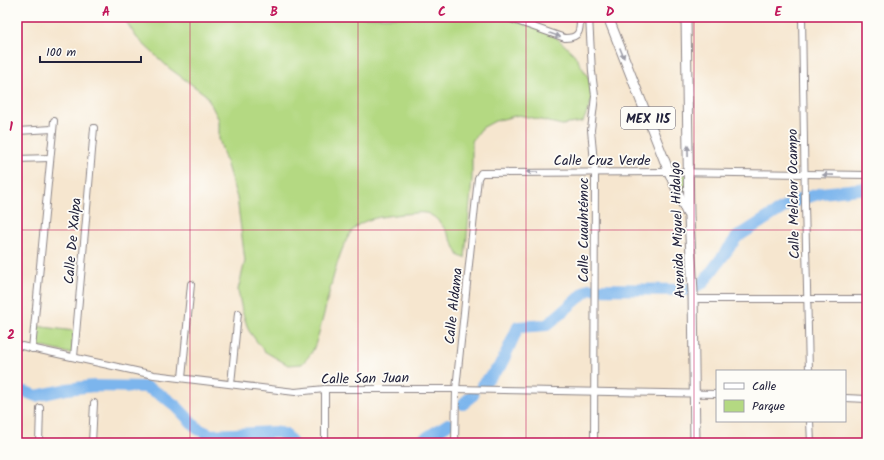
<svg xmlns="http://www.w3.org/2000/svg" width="884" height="460" font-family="Kalam,sans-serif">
  <rect width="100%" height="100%" fill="#fdfcf7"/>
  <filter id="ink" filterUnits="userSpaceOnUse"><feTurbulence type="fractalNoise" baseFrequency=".025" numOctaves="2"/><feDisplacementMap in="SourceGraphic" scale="8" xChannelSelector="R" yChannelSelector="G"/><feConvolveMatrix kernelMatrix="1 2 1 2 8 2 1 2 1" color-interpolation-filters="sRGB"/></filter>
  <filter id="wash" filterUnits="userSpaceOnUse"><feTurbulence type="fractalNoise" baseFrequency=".012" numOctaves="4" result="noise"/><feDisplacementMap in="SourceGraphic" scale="16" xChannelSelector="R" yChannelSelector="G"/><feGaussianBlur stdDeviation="0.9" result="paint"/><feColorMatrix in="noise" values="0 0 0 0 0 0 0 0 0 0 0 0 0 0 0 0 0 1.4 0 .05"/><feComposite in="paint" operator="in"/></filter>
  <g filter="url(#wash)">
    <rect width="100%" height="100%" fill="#f6e6cf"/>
    <g fill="#b4d982" stroke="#6b7e5e">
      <path d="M123,17h384l39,14 12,8 16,15 14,23 5,14v7l-10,24 -21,3 -43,-10 -24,6 -13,7 -10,13v39l-7,78 -6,-2c-7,-14 -15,-35 -30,-42 -7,-3 -19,0 -27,0 -14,2 -32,3 -44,11 -23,16 -32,96 -45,125 -2,5 -8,10 -11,14l-14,1 -24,-14 -15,-20 -7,-20 -4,-21 7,-29 -8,-63 -18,-59v-19l-13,-25 -37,-27 -32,-30z"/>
      <polygon points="676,175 689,175 688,195 683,194"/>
      <polygon points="36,326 74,331 72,354 35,345"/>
    </g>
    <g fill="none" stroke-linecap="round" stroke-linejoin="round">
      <g stroke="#7cb5ed" stroke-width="12">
        <polyline points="482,385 501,365 518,327 547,325 589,289 687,290 703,283 737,237 783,208 798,200 822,193 867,188"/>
        <polyline points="17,392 26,392 36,396 67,389 94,386 146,387 163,396 176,406 198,429 211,435 277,432 286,435 292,443"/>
        <polyline points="463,404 473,395"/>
        <polyline points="418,443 448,424"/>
      </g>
    </g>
  </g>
  <g filter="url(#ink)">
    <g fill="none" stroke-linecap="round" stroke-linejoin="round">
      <g stroke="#8c8485" stroke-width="8">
        <g id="minor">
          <path d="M505,17l60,21c16,0 15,-9 15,-21"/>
          <polyline points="589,17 592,72 595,96 591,130 595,173 594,443"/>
          <polyline points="802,17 805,204 809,371"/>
          <polyline points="17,131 53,129"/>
          <polyline points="17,159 50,158"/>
          <polyline points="693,299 867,299"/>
          <polyline points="17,345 154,375 295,392 325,389 456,389 717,394"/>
          <polyline points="32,349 54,121"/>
          <polyline points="74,357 94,128"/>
          <polyline points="182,378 191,284"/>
          <polyline points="231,384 238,313"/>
          <polyline points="325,389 325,443"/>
          <polyline points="845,398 867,399"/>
          <polyline points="810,421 811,443"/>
          <polyline points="39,443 40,408"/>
          <polyline points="92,443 94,403"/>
          <polyline points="455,443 456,389 478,178 481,173 669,172 867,175"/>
        </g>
      </g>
      <g stroke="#8c8485" stroke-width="11">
        <g id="primary">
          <polyline points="608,17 669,172 687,213"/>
          <polyline points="686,17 689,218 693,293 695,443"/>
        </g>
      </g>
      <use href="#minor" stroke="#fff" stroke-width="6"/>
      <use href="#primary" stroke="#fff" stroke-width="9"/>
    </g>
    <defs><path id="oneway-solid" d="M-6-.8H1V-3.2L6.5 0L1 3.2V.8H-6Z"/></defs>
    <g fill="#9c9ca7">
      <use href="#oneway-solid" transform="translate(555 35) rotate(19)"/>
      <use href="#oneway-solid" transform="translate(622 53) rotate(68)"/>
      <use href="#oneway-solid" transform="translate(688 151) rotate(-91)"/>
      <use href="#oneway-solid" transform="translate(532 172) rotate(-179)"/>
      <use href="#oneway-solid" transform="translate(828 175) rotate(-179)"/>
    </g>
  </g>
  <path fill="none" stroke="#c2185b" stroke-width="1" stroke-opacity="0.55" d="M190,17v426M358,17v426M526,17v426M694,17v426M17,230h850"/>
  <g text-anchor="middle" stroke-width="3.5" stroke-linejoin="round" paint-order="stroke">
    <rect fill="#fdfcf7" stroke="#646373" stroke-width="1" x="621" y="107" width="54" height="22" rx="3"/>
    <g font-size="13" font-weight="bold" fill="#22223b">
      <text x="648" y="123">MEX 115</text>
    </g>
    <g font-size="14" fill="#22223b" stroke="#fdfcf7">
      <text x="602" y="165">Calle Cruz Verde</text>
      <text transform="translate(793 194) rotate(-91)" y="5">Calle Melchor Ocampo</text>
      <text transform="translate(583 230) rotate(-90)" y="5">Calle Cuauhtémoc</text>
      <text transform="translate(677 230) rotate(-92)" y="5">Avenida Miguel Hidalgo</text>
      <text transform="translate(72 241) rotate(-85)" y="5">Calle De Xalpa</text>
      <text transform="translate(453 306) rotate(-84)" y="5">Calle Aldama</text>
      <text transform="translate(365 378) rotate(-1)" y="5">Calle San Juan</text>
    </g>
  </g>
  <rect width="884" height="460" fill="none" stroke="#fdfcf7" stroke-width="44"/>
  <rect x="716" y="370" width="130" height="52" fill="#fdfcf7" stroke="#a5a5ac"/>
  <rect x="724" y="383" width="20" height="6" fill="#ffffff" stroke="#a5a5ac"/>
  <text x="752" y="390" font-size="12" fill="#22223b">Calle</text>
  <rect x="724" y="400" width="20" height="12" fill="#b4d982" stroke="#a5a5ac"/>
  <text x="752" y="410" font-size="12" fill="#22223b">Parque</text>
  <path d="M40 56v6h101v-6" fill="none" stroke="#22223b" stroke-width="2"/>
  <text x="46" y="56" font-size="12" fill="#22223b" stroke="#fdfcf7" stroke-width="3" paint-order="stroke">100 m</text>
  <rect x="22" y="22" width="840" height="416" fill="none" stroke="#c2185b" stroke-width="1.5"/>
  <g font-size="13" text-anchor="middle" font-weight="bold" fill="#c2185b">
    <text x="106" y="16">A</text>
    <text x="274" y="16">B</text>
    <text x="442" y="16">C</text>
    <text x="610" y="16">D</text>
    <text x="778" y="16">E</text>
    <text x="11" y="131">1</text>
    <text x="11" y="339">2</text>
  </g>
</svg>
